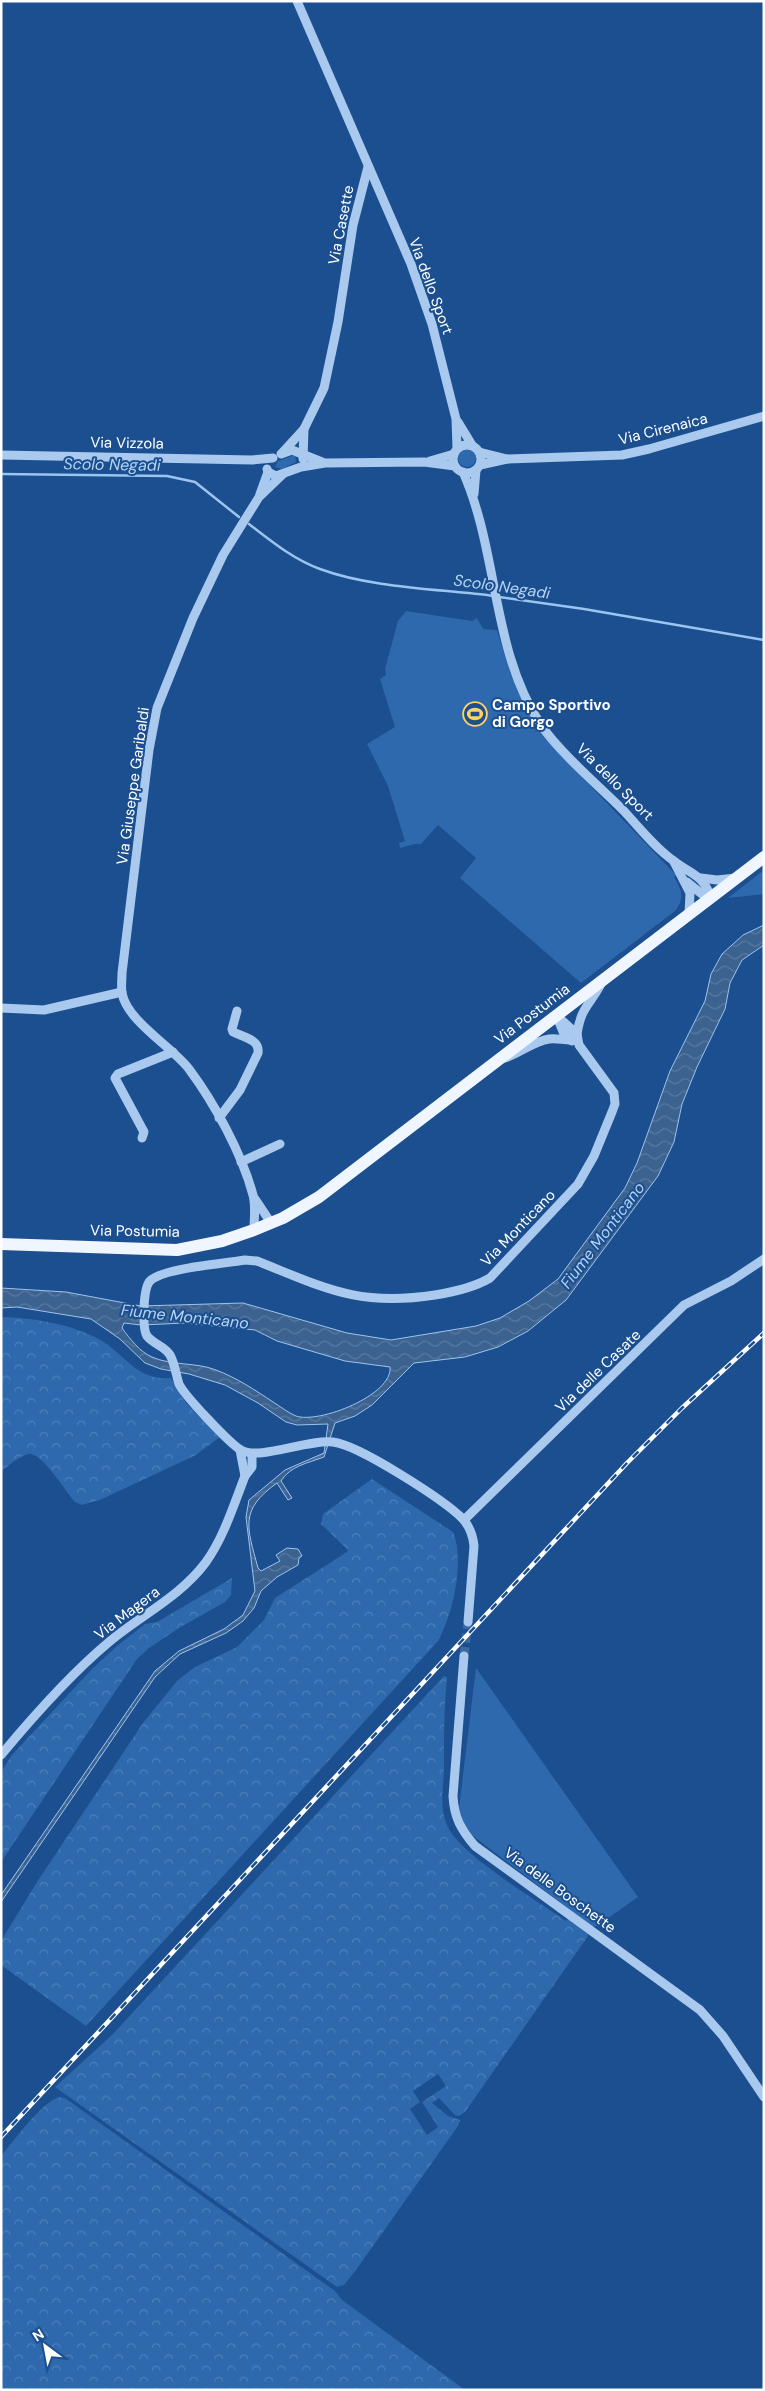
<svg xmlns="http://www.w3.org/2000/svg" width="765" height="2391" font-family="'DM Sans',sans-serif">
  <defs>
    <pattern id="forest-crowns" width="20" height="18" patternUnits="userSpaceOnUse" patternTransform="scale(1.25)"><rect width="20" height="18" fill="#2e69ad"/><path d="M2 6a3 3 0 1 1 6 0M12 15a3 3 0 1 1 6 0" fill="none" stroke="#4d80b9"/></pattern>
    <pattern id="water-waves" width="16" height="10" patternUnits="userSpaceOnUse" patternTransform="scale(1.25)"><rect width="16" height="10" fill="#3c6290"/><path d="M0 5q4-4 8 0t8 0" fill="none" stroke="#597aa1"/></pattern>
  </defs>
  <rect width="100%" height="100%" fill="#1b4f8f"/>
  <g fill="#2e69ad">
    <circle cx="467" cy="458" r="9"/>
    <polygon points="292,456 295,456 296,462 282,469 275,467 278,461"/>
    <path d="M406,611l66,10 5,-3 6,11 14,1 12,39 16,37 15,24 18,22 118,123 -2,2c8,13 11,22 1,34l-94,72 -121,-105 16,-20 -38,-33 -17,19h-7l-14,4 -1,-5 6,-2 -17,-55 -21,-42 28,-17 -15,-48 6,-4 -1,-6 13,-48z"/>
    <polygon points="764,870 764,894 728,898"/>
    <polygon points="476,1668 638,1897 597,1926 593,1927 473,1836 465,1826 459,1808"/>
  </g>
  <g fill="url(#forest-crowns)" fill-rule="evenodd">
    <path d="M1,1317c32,1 65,6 94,20 29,14 39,44 76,41l14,24 35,35 -24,18 -94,44 -20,6 -7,-3c-9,-10 -33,-50 -46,-48 -9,1 -20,12 -28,17z"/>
    <path d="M372,1479l81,53c12,28 0,83 -15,109l-352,385 -85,-61v-24l36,-59 106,-159 34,-42 18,-14 42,-20 27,-27 11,-22 72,-46 1,-2 -27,-26 2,-10z"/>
    <polygon points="232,1578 231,1595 225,1602 179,1628 149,1648 137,1659 1,1862 1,1772 12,1755 92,1669 117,1646 145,1624 157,1622"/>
    <path d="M444,1676l3,1c-3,30 -3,59 -3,88 0,22 -6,44 5,64 13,26 90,73 117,92l2,-2 20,15v2l-123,176 -6,4 -4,-1 -16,-17 -7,5 16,13 12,4 -2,6 -102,144 -12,15 -7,2 -282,-200 57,-52zM438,2074l8,12 -24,16 16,25 -11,8 -17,-26 10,-7 -7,-11z"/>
    <path d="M60,2097l5,1 270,193 7,9 123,90h-464v-234c13,-15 41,-55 59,-59z"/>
  </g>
  <path fill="url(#water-waves)" stroke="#9cc4f0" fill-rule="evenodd" d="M764,925v20l-22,15 -12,23 -5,26 -28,58 -15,37 -8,38 -16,34 -92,124 -38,31 -30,16 -33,10 -51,6 -42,42 -17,11 -20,7 -11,34c-16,6 -34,9 -43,24l11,17 -4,2 -11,-17c-38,27 -30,44 -19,85l3,3 19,-10 -4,-6 11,-7 11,1 4,7 -3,2 -1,7 -21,12 -16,14 -7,17 -11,13 -17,12 -46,21 -25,23 -154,225v-7l154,-224 24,-20 45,-22 19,-14 12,-24 -9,-74 3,-17 36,-30 39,-17 4,-29 -31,1 -11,-3 -28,-19 -33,-18 -36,-11 -28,-5 -16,-6 -25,-24 -29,-20 -74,-12 -16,1v-20l65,4 75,14 102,-3 104,30 44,7 85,-14 24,-8 29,-17 29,-22 67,-91 12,-25 33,-92 35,-70 6,-27 11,-20 21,-19zM124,1323l17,2 44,-2 70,7 22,11 68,20 45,6c3,28 -71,57 -94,49 -8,-3 -16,-10 -23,-14 -18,-12 -36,-24 -57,-32 -20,-8 -44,-4 -64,-13 -12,-5 -22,-18 -30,-29z"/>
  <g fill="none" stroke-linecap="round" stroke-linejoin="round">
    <g stroke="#9cc4f0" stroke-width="2.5">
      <polyline points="1,474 167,476 195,482 239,517"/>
      <path d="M249,524c22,17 44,35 71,45 51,19 120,20 174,27"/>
      <polyline points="499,597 584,609 764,640"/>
    </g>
    <polyline stroke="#3d69a0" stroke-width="9" stroke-dasharray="9 4.5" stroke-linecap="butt" points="464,1656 468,1622"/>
    <g stroke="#a9c9ee" stroke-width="9">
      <polyline points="297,1 411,264 432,324 456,419 457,448"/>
      <polyline points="458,422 472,445"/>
      <circle cx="467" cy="459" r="14"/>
      <polyline points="479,452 507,459 480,465"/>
      <polyline points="282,453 304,429 324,388 338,322 353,225 368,167"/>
      <polyline points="281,454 292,450 322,462"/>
      <polyline points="1,455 252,460 273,458"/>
      <polyline points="303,459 304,429"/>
      <polyline points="507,459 622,455 649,449 764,416"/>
      <polyline points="430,461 454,454"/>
      <polyline points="267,469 268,472 276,476 301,467 325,463 424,462 455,466"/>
      <path d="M463,472c36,81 28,178 78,253 20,29 57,60 82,85 16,17 32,38 51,51 18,14 28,13 37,36"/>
      <polyline points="260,494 268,472"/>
      <polyline points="474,494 476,470"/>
      <polyline points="674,862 690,893 689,914"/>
      <polyline points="701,878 717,880 736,878"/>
      <polyline points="687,882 708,899"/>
      <polyline points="1,1008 44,1010 122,992"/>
      <polyline points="557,1017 564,1034 572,1041"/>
      <path d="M577,1034c4,-27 13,-29 24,-50"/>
      <path d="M505,1058c15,-5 29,-17 44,-19 7,-1 14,1 21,1"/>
      <path d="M219,1118l21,-28 18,-37c2,-13 -14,-16 -25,-21l-1,-3 5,-18"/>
      <polyline points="142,1138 144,1132 115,1078 118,1074 173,1052"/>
      <polyline points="241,1162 280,1144"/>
      <polyline points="255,1199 271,1223"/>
      <path d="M254,1230c0,-11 2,-24 -1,-35 -11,-41 -38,-91 -64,-126 -18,-23 -62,-48 -67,-76 -1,-7 0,-13 0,-20l27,-223 8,-42 36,-90 30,-63 36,-58 24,-23"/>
      <polyline points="240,1450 245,1476"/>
      <polyline points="464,1520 684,1305 731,1281 764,1259"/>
      <path d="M468,1622l6,-76c-1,-10 -4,-19 -11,-27 -19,-19 -104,-74 -130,-77 -25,-3 -75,19 -92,8 -11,-6 -57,-55 -62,-66 -3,-9 -4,-20 -9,-29 -5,-9 -17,-11 -23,-19 -5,-8 -4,-48 3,-55 13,-13 73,-17 95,-21l12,1c68,27 101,46 178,34 19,-3 38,-7 55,-17l88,-94 16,-28 18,-44 3,-8 -1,-11 -35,-48 -2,-11 -20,-18"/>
      <path d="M464,1656l-11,140c1,21 8,34 22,50l225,164 23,26 41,61"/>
      <path d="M1,1755c30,-36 72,-83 108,-113 32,-27 71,-45 97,-80 18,-25 28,-58 39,-86l7,-9v-13"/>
    </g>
    <polyline stroke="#f0f6ff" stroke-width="12" points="1,1244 177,1250 222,1241 254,1230 283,1218 319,1197 764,857"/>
    <g stroke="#fff" stroke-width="4.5">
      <polyline id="rail" points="1,2137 627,1463 682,1408 764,1333"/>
    </g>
    <use href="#rail" stroke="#1b4f8f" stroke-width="2.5" stroke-dasharray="8" stroke-linecap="butt"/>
  </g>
  <defs>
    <g id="stadium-ring" transform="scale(1.25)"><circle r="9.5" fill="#1b4f8f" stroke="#ffd166" stroke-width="1.5"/><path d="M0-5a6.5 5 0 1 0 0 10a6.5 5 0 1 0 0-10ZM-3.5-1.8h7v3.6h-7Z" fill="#ffd166"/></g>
  </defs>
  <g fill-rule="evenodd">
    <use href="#stadium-ring" x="475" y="714"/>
  </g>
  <g text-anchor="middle" stroke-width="4" stroke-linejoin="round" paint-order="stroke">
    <g font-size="15" fill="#fff" stroke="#1b4f8f">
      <text transform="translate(341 225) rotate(-79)" y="5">Via Casette</text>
      <text transform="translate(431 286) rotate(70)" y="5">Via dello Sport</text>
      <text transform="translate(663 429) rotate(-14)" y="5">Via Cirenaica</text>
      <text transform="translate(127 443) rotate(1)" y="5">Via Vizzola</text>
      <text transform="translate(615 782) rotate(45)" y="5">Via dello Sport</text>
      <text transform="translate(133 786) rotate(-82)" y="5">Via Giuseppe Garibaldi</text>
      <text transform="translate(532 1014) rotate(-37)" y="5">Via Postumia</text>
      <text transform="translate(518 1228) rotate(-46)" y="5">Via Monticano</text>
      <text transform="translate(135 1231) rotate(1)" y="5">Via Postumia</text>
      <text transform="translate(598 1371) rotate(-44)" y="5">Via delle Casate</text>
      <text transform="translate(127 1613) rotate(-37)" y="5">Via Magera</text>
      <text transform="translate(560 1890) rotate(36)" y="5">Via delle Boschette</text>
    </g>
    <g font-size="15" font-weight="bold" fill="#fff" stroke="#1b4f8f" text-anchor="start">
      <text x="492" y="710">Campo Sportivo<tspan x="492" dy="17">di Gorgo</tspan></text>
    </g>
    <g font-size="16" font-style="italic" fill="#b5d3f5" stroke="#1b4f8f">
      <text transform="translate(112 464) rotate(1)" y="6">Scolo Negadi</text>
      <text transform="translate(502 586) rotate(8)" y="6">Scolo Negadi</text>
      <text transform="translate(602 1235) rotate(-53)" y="6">Fiume Monticano</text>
      <text transform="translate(185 1316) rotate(6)" y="6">Fiume Monticano</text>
    </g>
  </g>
  <rect width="765" height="2391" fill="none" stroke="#ffffff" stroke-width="5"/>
  <g transform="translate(45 2346) rotate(328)" stroke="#1b4f8f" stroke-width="4" paint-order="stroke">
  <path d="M0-4L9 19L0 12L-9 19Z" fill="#ffffff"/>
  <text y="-8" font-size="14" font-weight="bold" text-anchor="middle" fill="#ffffff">N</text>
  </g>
</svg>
